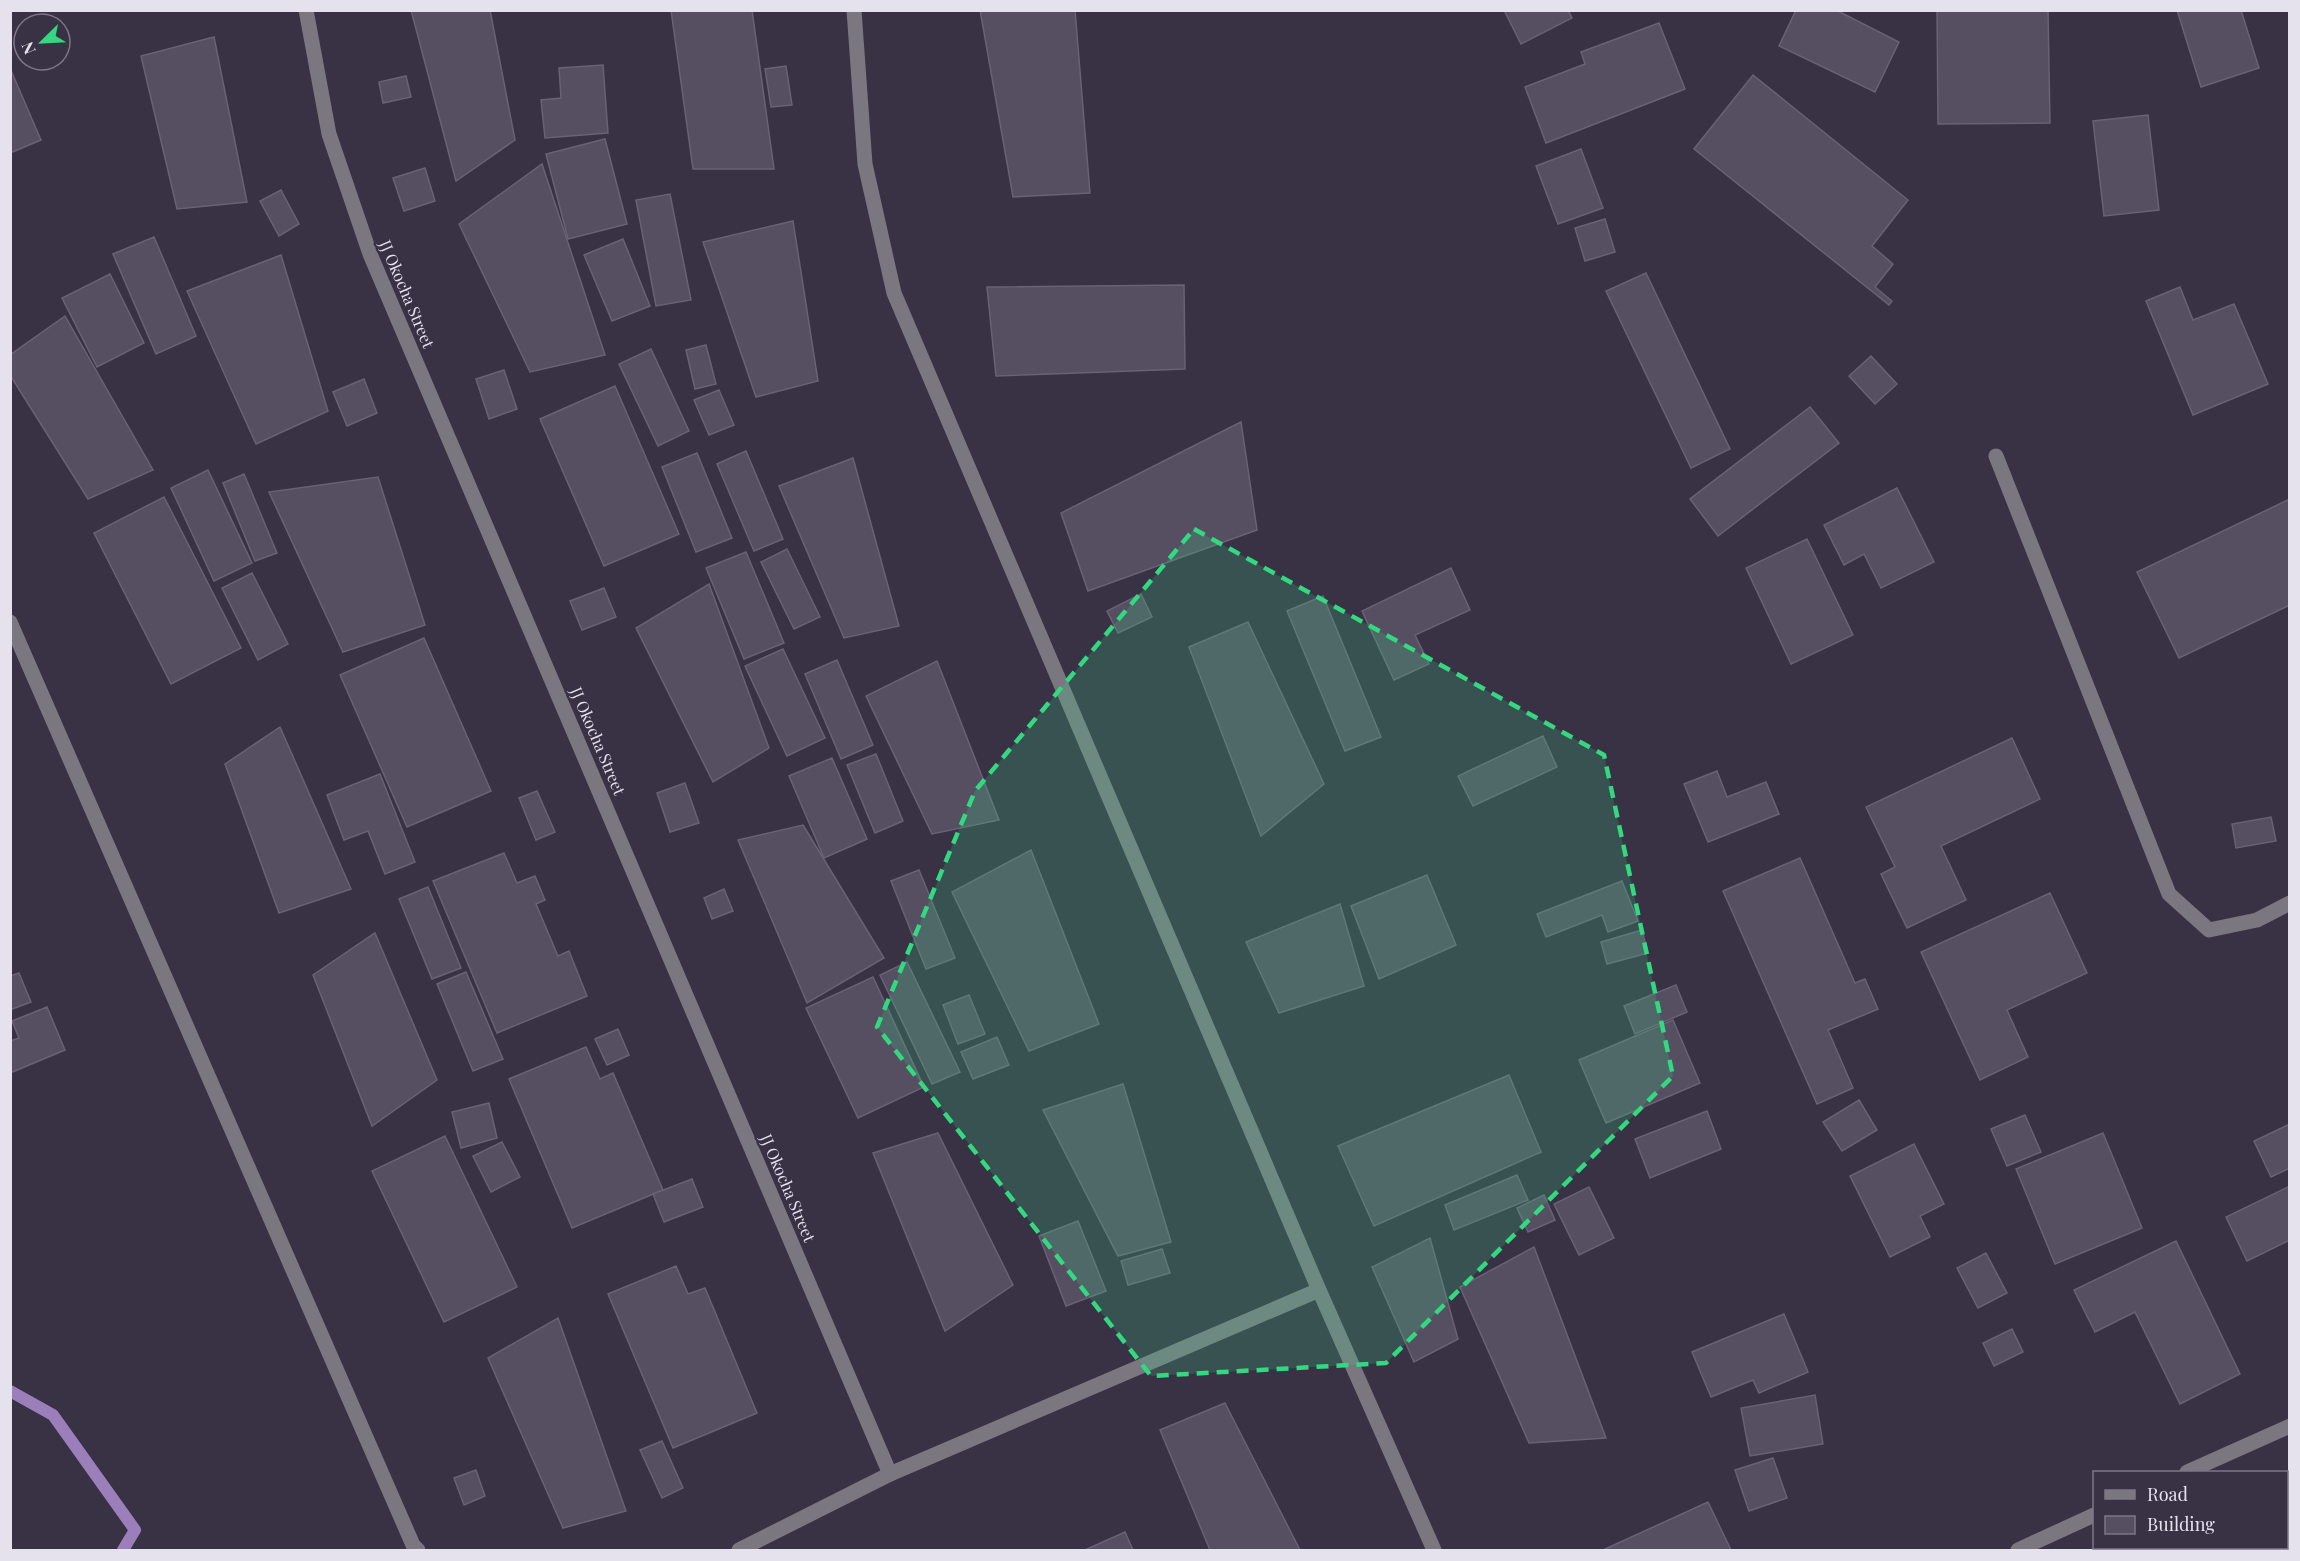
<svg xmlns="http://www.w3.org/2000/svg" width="2300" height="1561" font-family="'Playfair Display',serif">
  <rect width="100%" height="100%" fill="#393144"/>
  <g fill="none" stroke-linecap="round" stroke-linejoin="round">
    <polyline stroke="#9b7fba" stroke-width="12" points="10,1391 53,1415 135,1530 123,1550"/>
  </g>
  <g fill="#564e61" stroke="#6a6176" stroke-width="1.5">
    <polygon points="411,10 490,10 515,140 456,181"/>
    <polygon points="671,10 752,10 774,169 693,169"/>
    <polygon points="980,10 1075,10 1090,193 1013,197"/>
    <polygon points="1504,10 1568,10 1572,18 1521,44"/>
    <polygon points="1796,10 1836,10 1899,42 1875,92 1779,46"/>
    <polygon points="1937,10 2048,10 2050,123 1938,124"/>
    <polygon points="2177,10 2241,10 2259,68 2201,87"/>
    <polygon points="1659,23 1685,89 1546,143 1525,87 1585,64 1581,52"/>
    <polygon points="214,37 247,202 177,209 141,56"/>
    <polygon points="603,65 608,133 545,138 541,100 561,98 559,68"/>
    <polygon points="786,66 792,105 771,107 765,69"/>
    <polygon points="10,68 41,140 10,153"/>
    <polygon points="1753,75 1908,200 1872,246 1893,264 1875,287 1892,301 1889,305 1694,149"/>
    <polygon points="406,76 411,97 383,103 379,82"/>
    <polygon points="2148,115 2159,210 2104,216 2093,121"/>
    <polygon points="605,139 627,224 568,239 546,154"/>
    <polygon points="1581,149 1603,208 1558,224 1536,166"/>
    <polygon points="542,164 605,355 530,372 459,224"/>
    <polygon points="425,168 435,201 404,211 393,178"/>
    <polygon points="281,190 299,224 279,236 260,201"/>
    <polygon points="670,194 691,300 656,306 636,200"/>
    <polygon points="1605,219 1615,252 1585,261 1575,228"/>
    <polygon points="793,221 818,381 756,397 703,242"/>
    <polygon points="154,237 196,336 156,354 113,254"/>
    <polygon points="623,239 650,306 612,321 584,255"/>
    <polygon points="281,255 328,411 256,444 187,291"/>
    <polygon points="1646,273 1730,449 1691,468 1606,291"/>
    <polygon points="110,274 144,343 97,367 62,298"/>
    <polygon points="1184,285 1185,369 996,376 987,287"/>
    <polygon points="2180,287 2193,320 2234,304 2268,384 2193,415 2146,301"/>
    <polygon points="65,316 153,470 88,499 10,375 10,355"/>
    <polygon points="706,345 716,384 695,389 686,350"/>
    <polygon points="651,349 689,431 658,446 619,364"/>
    <polygon points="1871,356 1897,384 1875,404 1849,376"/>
    <polygon points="504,370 517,409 489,419 476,379"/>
    <polygon points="364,379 377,413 347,426 333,392"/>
    <polygon points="615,386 679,534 604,566 540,419"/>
    <polygon points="719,390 734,425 709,435 694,400"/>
    <polygon points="1810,407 1839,443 1718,536 1690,499"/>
    <polygon points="1241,422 1257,530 1088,591 1061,513"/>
    <polygon points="746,451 783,539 754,551 717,464"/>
    <polygon points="697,453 732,538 696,552 662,467"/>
    <polygon points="853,458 899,626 844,638 779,486"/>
    <polygon points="208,470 252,563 214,581 171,488"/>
    <polygon points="244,474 277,553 255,561 223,483"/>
    <polygon points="378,477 425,625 343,652 269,492"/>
    <polygon points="1897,488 1934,562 1881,588 1864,554 1844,565 1824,525"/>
    <polygon points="164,497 241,648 171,684 94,533"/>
    <polygon points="2290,499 2290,605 2179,658 2137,572"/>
    <polygon points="1807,539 1853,635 1791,664 1746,568"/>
    <polygon points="787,549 820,617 794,629 761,562"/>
    <polygon points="746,552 784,643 744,659 706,568"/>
    <polygon points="1451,568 1470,610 1415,635 1429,664 1394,680 1362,611"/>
    <polygon points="252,573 288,644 258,660 222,588"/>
    <polygon points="709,584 769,748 713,782 636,628"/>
    <polygon points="604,588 616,617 582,630 570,601"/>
    <polygon points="1141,594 1152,617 1118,633 1107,611"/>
    <polygon points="1323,596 1381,737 1345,751 1287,611"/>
    <polygon points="1248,622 1324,784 1261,836 1189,647"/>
    <polygon points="424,638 491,791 407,827 340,675"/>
    <polygon points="783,649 825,738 787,756 745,666"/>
    <polygon points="837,660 873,745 841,759 805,674"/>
    <polygon points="937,661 999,820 932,834 866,696"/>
    <polygon points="280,727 351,889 279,913 225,764"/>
    <polygon points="1543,736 1557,767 1473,806 1458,776"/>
    <polygon points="2012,738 2040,799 1941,846 1966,900 1907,928 1881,874 1895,867 1866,807"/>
    <polygon points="876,754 903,821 875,833 847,765"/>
    <polygon points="832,758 867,839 824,858 789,776"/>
    <polygon points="1717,771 1727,797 1766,782 1779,814 1708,842 1684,784"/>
    <polygon points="380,774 415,862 385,874 368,831 344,840 327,795"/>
    <polygon points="685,783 699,823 670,832 657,793"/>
    <polygon points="537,791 555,832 536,840 519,798"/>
    <polygon points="2271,817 2276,841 2236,848 2232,824"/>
    <polygon points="803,825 884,958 807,1003 738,840"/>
    <polygon points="1031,850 1099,1024 1029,1051 952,892"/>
    <polygon points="504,853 517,883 535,876 545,900 536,904 558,956 569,951 587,996 497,1033 433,881"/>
    <polygon points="1800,858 1855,983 1865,979 1878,1009 1828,1030 1853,1088 1817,1104 1723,891"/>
    <polygon points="919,870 955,958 926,969 891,881"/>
    <polygon points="1427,875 1456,945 1379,979 1351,906"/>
    <polygon points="1622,881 1638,921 1608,932 1602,915 1546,937 1537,914"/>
    <polygon points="428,887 461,968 432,979 399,899"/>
    <polygon points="724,889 733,911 712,919 704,898"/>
    <polygon points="2050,893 2087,973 2007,1010 2028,1057 1980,1080 1921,952"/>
    <polygon points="1340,904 1364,986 1279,1013 1246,942"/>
    <polygon points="1642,930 1648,953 1607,964 1601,942"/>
    <polygon points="375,933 437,1080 372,1126 313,975"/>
    <polygon points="907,962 960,1072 932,1084 880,975"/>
    <polygon points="466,972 503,1059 473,1071 437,984"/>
    <polygon points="19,973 31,1002 10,1010 10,976"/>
    <polygon points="873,977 924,1087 858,1118 806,1008"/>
    <polygon points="1676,985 1687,1012 1635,1034 1624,1006"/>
    <polygon points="969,995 985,1034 958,1044 943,1005"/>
    <polygon points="47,1007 65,1050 10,1073 10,1041 19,1038 12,1021"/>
    <polygon points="1673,1020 1700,1083 1606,1123 1579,1060"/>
    <polygon points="618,1029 629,1055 607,1065 595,1039"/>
    <polygon points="997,1037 1009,1065 973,1079 961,1052"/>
    <polygon points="586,1047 600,1079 613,1073 663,1190 572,1228 509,1079"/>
    <polygon points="1509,1075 1541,1152 1374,1226 1338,1146"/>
    <polygon points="1123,1084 1171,1242 1118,1256 1043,1110"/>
    <polygon points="1859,1100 1877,1130 1842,1151 1823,1122"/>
    <polygon points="489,1103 497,1138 461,1148 452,1112"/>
    <polygon points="1707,1111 1721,1149 1650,1178 1635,1139"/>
    <polygon points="2025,1115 2041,1152 2007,1166 1991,1129"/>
    <polygon points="2290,1124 2290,1168 2271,1177 2254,1141"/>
    <polygon points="938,1133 1013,1285 945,1331 873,1153"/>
    <polygon points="2103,1133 2142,1228 2055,1264 2016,1169"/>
    <polygon points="445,1136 517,1287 444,1322 372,1171"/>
    <polygon points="502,1142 520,1177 491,1192 473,1156"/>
    <polygon points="1914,1144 1944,1204 1920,1216 1930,1237 1890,1257 1850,1176"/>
    <polygon points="1517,1175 1528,1200 1454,1230 1445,1205"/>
    <polygon points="692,1179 703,1207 664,1222 653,1194"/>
    <polygon points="2290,1186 2290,1240 2247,1261 2226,1217"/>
    <polygon points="1589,1187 1614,1238 1579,1255 1554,1204"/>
    <polygon points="1544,1195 1555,1220 1528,1232 1517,1208"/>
    <polygon points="1078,1221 1106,1291 1066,1306 1039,1236"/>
    <polygon points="1430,1238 1458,1339 1414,1362 1372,1267"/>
    <polygon points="2176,1241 2240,1374 2180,1404 2135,1312 2095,1332 2074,1290"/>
    <polygon points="1534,1247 1606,1438 1529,1443 1460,1287"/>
    <polygon points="1162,1249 1170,1273 1128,1285 1121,1261"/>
    <polygon points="1986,1253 2007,1293 1978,1308 1957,1268"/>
    <polygon points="676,1266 688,1294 705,1288 757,1413 673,1448 608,1294"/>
    <polygon points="1784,1314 1808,1372 1759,1393 1753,1380 1711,1397 1692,1352"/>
    <polygon points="558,1318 626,1511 563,1528 488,1358"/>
    <polygon points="2012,1329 2023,1352 1994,1366 1983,1343"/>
    <polygon points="1815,1395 1823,1444 1750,1456 1741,1408"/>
    <polygon points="1225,1403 1300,1550 1210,1550 1160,1430"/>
    <polygon points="662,1441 683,1488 662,1498 640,1450"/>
    <polygon points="1773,1458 1787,1498 1749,1511 1735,1470"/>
    <polygon points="476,1470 485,1496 464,1505 454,1478"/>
    <polygon points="1708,1502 1731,1550 1603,1550"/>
    <polygon points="1125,1532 1133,1550 1085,1550"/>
  </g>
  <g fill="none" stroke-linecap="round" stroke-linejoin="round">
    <g stroke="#7b7781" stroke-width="15">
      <polyline points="306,10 329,134 370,254 890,1474"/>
      <polyline points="854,10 865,164 894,293 1319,1290 1434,1550"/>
      <polyline points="1996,456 2169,894 2209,930 2257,920 2290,903"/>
      <polyline points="10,622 413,1545 418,1550"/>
      <polyline points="2187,1472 2290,1426"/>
      <polyline points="739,1550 890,1474 1319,1290"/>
      <polyline points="2018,1550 2094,1515"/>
    </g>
  </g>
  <path fill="#34d881" fill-opacity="0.2" stroke="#34d881" stroke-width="4.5" stroke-dasharray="12 8" stroke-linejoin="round" d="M1194,529l410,226 69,321 -287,287 -235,13 -274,-349 98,-236z"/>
  <g text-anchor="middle" stroke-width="5" stroke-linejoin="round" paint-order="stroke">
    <g font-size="16" fill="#e5e1ed" stroke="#393144">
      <text transform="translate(407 294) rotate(67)" y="6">JJ Okocha Street</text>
      <text transform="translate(598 741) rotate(67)" y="6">JJ Okocha Street</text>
      <text transform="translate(788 1188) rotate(67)" y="6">JJ Okocha Street</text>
    </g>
  </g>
  <rect width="2300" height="1561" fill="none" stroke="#e5e1ed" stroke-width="24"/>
  <rect x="2093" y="1471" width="195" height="78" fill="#393144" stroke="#7e7788" stroke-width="1.5"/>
  <rect x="2105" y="1490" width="30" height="9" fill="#7b7781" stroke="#7e7788" stroke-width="1.5"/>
  <text x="2147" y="1501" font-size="18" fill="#e5e1ed">Road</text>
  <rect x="2105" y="1516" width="30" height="18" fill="#564e61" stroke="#7e7788" stroke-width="1.5"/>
  <text x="2147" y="1531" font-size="18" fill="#e5e1ed">Building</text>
  <g transform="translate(42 42) rotate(246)"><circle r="28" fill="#393144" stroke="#7e7788" stroke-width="1.5"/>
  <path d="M0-4.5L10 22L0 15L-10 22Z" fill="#34d881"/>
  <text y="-9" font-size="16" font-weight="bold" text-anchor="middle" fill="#e5e1ed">N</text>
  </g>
</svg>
